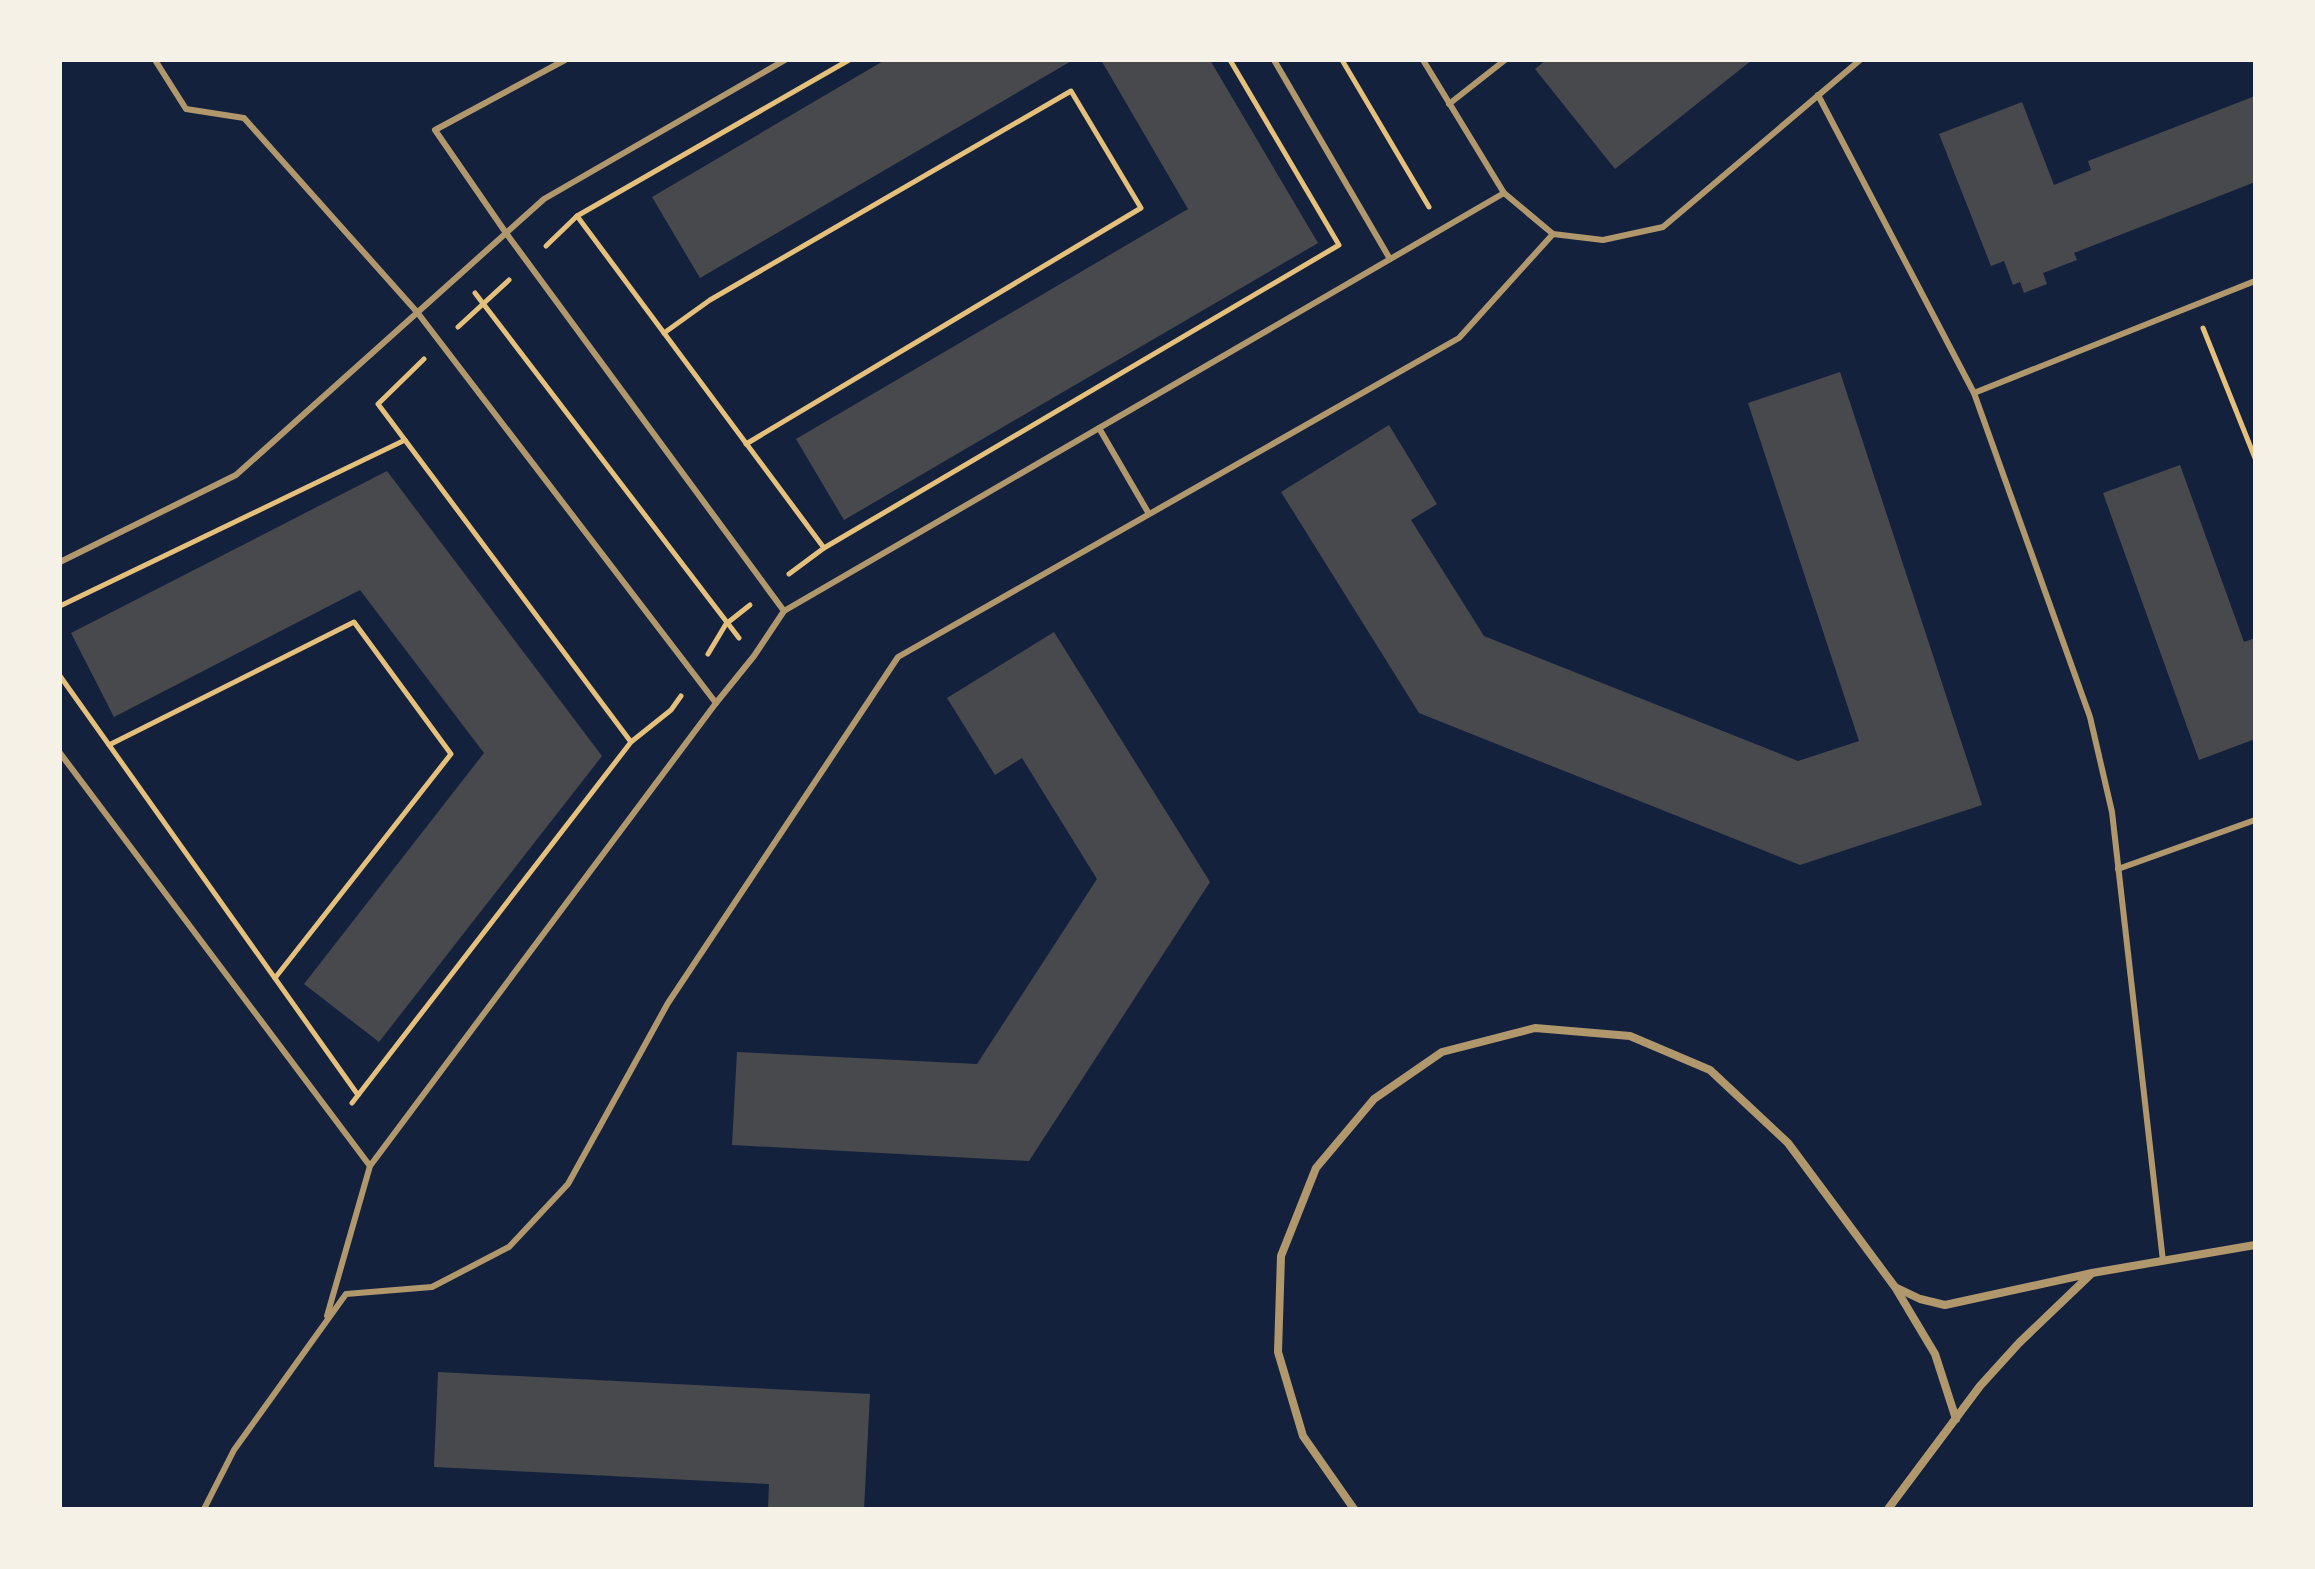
<svg xmlns="http://www.w3.org/2000/svg" width="2315" height="1569" font-family="'PT Sans',sans-serif">
  <rect width="100%" height="100%" fill="#14213d"/>
  <g fill="#48494c">
    <polygon points="885,60 1073,60 700,278 652,197"/>
    <polygon points="1101,60 1210,60 1318,243 844,520 796,439 1188,209"/>
    <polygon points="1546,60 1752,60 1615,169 1535,69"/>
    <polygon points="2255,96 2255,182 2074,253 2077,260 2043,273 2047,284 2024,293 2020,282 2013,285 2004,261 1991,266 1939,134 2022,102 2054,185 2091,170 2088,161"/>
    <polygon points="1840,372 1982,805 1800,865 1419,713 1281,492 1389,425 1437,504 1411,520 1484,636 1798,761 1859,741 1748,403"/>
    <polygon points="2180,465 2244,642 2255,638 2255,739 2199,760 2103,493"/>
    <polygon points="387,471 602,756 379,1042 304,984 484,753 360,590 114,717 71,633"/>
    <polygon points="1054,632 1210,882 1029,1161 732,1145 737,1052 977,1064 1097,879 1022,758 995,775 947,698"/>
    <polygon points="438,1372 870,1394 864,1509 768,1509 769,1484 434,1467"/>
  </g>
  <g fill="none" stroke-linecap="round" stroke-linejoin="round">
    <g stroke="#e5c07b" stroke-width="5">
      <polyline points="849,60 577,216 824,548 1339,245 1230,60"/>
      <polyline points="1342,60 1429,207"/>
      <polyline points="546,246 577,216"/>
      <polyline points="475,293 739,638"/>
      <polyline points="458,327 509,280"/>
      <polyline points="2203,328 2255,458"/>
      <polyline points="664,333 710,300 1071,91 1141,208 746,444"/>
      <polyline points="789,574 824,548"/>
      <polyline points="60,606 405,440"/>
      <polyline points="708,654 726,624 750,605"/>
      <polyline points="60,676 358,1095"/>
      <polyline points="631,742 671,710 681,696"/>
      <polyline points="109,745 354,622 451,754 275,978"/>
      <polyline points="352,1103 631,742 378,404 424,359"/>
    </g>
    <g stroke="#b1986c" stroke-width="6">
      <polyline points="155,60 186,109 244,118 417,312 716,703"/>
      <polyline points="565,60 435,130 506,233 784,611"/>
      <polyline points="1274,60 1390,259"/>
      <polyline points="1423,60 1504,193 1553,234 1603,240 1663,227 1860,60"/>
      <polyline points="1818,95 1974,393 2090,717 2112,812 2163,1261"/>
      <polyline points="1449,104 1505,60"/>
      <polyline points="1974,393 2255,281"/>
      <polyline points="1099,428 1149,514"/>
      <polyline points="60,562 236,475 544,199 785,60"/>
      <polyline points="60,753 370,1166 716,703 754,656 784,611 1504,193"/>
      <polyline points="2118,869 2255,820"/>
      <polyline points="327,1316 370,1166"/>
      <polyline points="204,1509 234,1450 346,1294 432,1287 509,1247 568,1184 668,1003 898,657 1459,338 1553,234"/>
    </g>
    <g stroke="#b1986c" stroke-width="8">
      <polyline points="1897,1288 1920,1299 1945,1305 2092,1273 2255,1245"/>
      <polyline points="1354,1509 1303,1436 1278,1352 1281,1256 1316,1168 1374,1099 1442,1052 1535,1028 1630,1036 1710,1070 1788,1143 1895,1287 1935,1354 1956,1419"/>
      <polyline points="1888,1509 1980,1386 2019,1343 2091,1274"/>
    </g>
  </g>
  <rect width="2315" height="1569" fill="none" stroke="#f6f1e7" stroke-width="124"/>
</svg>
